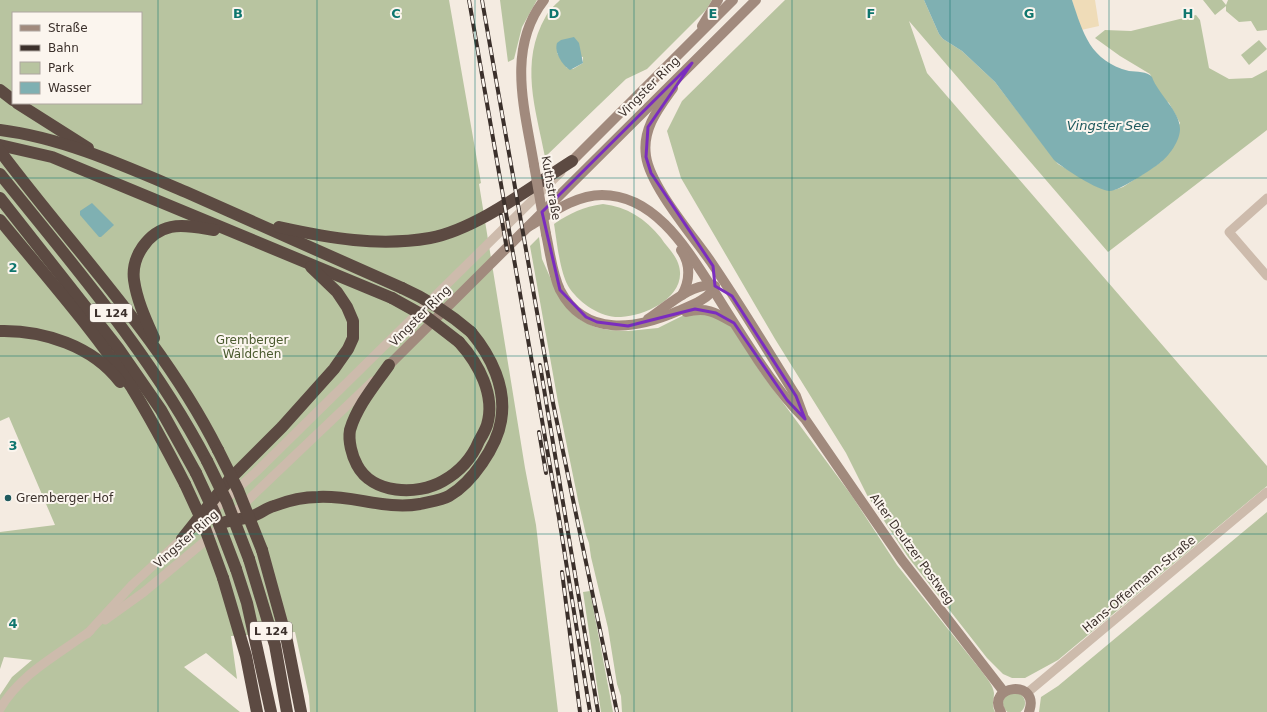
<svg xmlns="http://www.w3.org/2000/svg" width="1267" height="712" font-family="'DejaVu Sans',sans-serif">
  <rect width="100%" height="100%" fill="#f4ebe1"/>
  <g fill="#b8c4a0" fill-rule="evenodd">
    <path d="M0,0h449l32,183 -2,1 46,284 11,57 22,187h-248l-1,-16 -14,-64 -64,4 6,43 -31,-26 -22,14 56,45h-240v-17l12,-18 20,-17 -28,-3 -4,12v-137l55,-7 -46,-108 -9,4zM13,13h128v90h-128z"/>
    <polygon points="500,0 537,0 522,27 514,59 508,62"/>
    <path d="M560,0h152l-6,10 -59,59 -21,10 -81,78c-9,-48 -26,-94 1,-141 3,-6 9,-11 14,-16zM557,53l26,4v6l-10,6 -6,-1z"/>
    <polygon points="785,0 924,0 939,34 943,39 962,51 995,82 1058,164 1098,187 1114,190 1123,187 1161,162 1180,123 1169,103 1166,101 1155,86 1150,74 1120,56 1095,38 1105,30 1131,31 1196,15 1200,20 1209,68 1229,79 1252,78 1267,70 1267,130 1108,252 909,21 927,73 1267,466 1267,486 1058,660 1025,678 1012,678 1003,674 987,658 908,557 867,495 846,453 775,339 681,178 667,131 682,101"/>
    <polygon points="1203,0 1222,0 1226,5 1228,0 1267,0 1267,30 1257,31 1251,21 1239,22 1226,11 1226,6 1215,15"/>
    <polygon points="1259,40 1267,49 1249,65 1241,55"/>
    <path d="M603,204c24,3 42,14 58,34 5,8 14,16 17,25 12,32 -31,53 -57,54 -20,1 -40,-13 -51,-28 -10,-14 -13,-47 -16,-65 16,-11 29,-17 49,-20z"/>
    <path d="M539,237l3,22 15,34 22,26 16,8 13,3 20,1 30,-3 26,-13 15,-4 19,5 14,12 29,45 91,123 45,69 86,108c4,6 10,12 11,20 0,7 -3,12 1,19h-373l-1,-16 -4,-12 -9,-56 -17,-71 -2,-14 -3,-8 -8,-35 -20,-98 -28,-156z"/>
    <polygon points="1267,512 1267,712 1039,712 1041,697 1058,686"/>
    <polygon points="590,591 610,696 613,712 601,712 583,592"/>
    <circle cx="1014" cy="703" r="11"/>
  </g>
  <polygon fill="#efdcb8" points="1072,0 1095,0 1099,26 1081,30"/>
  <g fill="#7fb0b2">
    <path d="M924,0h148c11,33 18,61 57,71 8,1 18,0 23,6 6,17 28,34 28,52 0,12 -11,27 -20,34 -8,6 -41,28 -50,28 -12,0 -47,-23 -56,-31l-59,-78 -33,-31 -19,-12 -4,-5z"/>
    <path d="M574,37l5,6 4,20 -13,7c-8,-5 -16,-18 -13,-27l4,-3z"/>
    <polygon points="92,203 114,225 101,237 99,237 80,215 80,211"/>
  </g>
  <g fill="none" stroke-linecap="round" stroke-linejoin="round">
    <g stroke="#cdbbac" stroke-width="9">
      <polyline points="1267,198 1229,232 1267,276"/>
      <polyline points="209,514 256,472 561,172"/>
      <polyline points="105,620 144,592 205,541 373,381"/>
      <polyline points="87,634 132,585 186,535"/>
      <polyline points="1027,693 1267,492"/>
      <path d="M0,709c21,-36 58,-54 90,-78"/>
    </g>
    <g stroke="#a18a7d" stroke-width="10">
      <polyline points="702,26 718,0"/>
      <path d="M673,88c-15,21 -31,41 -27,68 4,30 47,80 65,106 30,44 57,89 85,134l7,19"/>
      <polyline points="572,161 733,0"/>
      <path d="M534,165c-9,-55 -28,-116 10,-165"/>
      <path d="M528,227c22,-13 47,-32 74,-32 54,0 86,56 112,96 14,23 29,46 44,69 14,21 29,41 47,59l97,141 102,132"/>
      <path d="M546,234c4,18 6,39 14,56 25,48 77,39 118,21 12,-5 32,-12 37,-25"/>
      <path d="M681,250c10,14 9,31 1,45"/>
      <path d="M686,312c20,-5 29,0 46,10"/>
      <path d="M648,319c17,-11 45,-38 66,-33"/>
      <polyline points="389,365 756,0"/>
      <path d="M1001,712c-16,-27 40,-34 28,0"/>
    </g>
    <g stroke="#5c4a42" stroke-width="12">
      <polyline points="0,90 13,100"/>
      <polyline points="17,103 88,148"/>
      <path d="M0,130c64,8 127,37 186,62 72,32 144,64 216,96"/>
      <polyline points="0,145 52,157 392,298"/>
      <path d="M0,151c74,99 162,188 218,299"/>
      <path d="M0,174c74,92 152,182 207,287"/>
      <polyline points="0,198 118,348 161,410 196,473"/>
      <path d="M0,220c45,55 93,109 132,168 19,31 36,63 53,96"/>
      <path d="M279,227c50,11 99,20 151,11 47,-9 101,-51 142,-77"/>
      <path d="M0,331c43,-1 93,15 120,51"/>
      <path d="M154,338c-8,-18 -17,-37 -20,-58 -3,-23 14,-48 37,-53 13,-3 30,1 43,3"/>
      <path d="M389,365c-14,20 -32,41 -39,65 -2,11 2,26 7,35 15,29 60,31 86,16 16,-9 29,-23 36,-40 3,-5 6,-10 8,-16 9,-30 -9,-62 -28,-83"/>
      <path d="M225,522c9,-2 18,-3 27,-6 8,-2 14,-8 22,-10 13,-5 30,-9 44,-9 35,-2 67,13 102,7 8,-2 22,-4 29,-8 23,-13 48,-50 52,-75 6,-33 -10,-65 -30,-89"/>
      <polyline points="182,539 229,480 282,427 334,369 348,349 353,338 353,321 347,307 337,292 311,267"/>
      <polyline points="262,550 287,641 301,712"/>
      <polyline points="249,559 275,645 287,712"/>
      <polyline points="236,569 247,603 271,712"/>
      <polyline points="223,578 246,656 257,712"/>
    </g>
    <g stroke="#3b302b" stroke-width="4">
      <g id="rail">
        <polyline points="469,0 559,518 590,712"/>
        <polyline points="482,0 553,403 617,712"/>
        <polyline points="501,215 507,250"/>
        <polyline points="540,365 598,712"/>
        <polyline points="539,432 546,473"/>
        <polyline points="562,572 580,712"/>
      </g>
    </g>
    <use href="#rail" stroke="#fbf5ee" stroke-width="2.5" stroke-dasharray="8" stroke-linecap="butt"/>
    <polyline stroke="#a18a7d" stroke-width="10" points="534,165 546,234"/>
    <g stroke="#5c4a42" stroke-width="12">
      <path d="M402,288c25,11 48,26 69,44"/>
      <polyline points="392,298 428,318 459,342"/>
      <polyline points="218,450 238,490 262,550"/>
      <polyline points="207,461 227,502 249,559"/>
      <polyline points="196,473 215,514 236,569"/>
      <polyline points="185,484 203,523 223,578"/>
    </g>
  </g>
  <path fill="none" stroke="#7b2cbf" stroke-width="3" stroke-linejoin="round" d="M692,63l-44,64 -2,30 5,16 62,93 2,20 17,10 64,100 9,23 -18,-19 -53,-77 -18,-10 -21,-4 -67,17 -31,-4 -11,-5 -26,-27 -18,-78z"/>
  <path fill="none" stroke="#0f766e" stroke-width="1" stroke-opacity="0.55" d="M158,0v712M317,0v712M475,0v712M634,0v712M792,0v712M950,0v712M1109,0v712M0,178h1267M0,356h1267M0,534h1267"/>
  <circle fill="#1f5a5e" stroke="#fbf5ee" stroke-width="1.5" cx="8" cy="498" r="4"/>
  <g text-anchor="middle" stroke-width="4" stroke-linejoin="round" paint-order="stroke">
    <g fill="#fbf5ee" stroke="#756b66" stroke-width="1">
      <rect x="90" y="304" width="42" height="18" rx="3"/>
      <rect x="250" y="622" width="42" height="18" rx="3"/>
    </g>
    <g font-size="11" font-weight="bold" fill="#3b302b">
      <text x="111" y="317">L 124</text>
      <text x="271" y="635">L 124</text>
    </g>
    <g font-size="12" fill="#3b302b" stroke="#fbf5ee">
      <text transform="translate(649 87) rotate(-45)" y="4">Vingster Ring</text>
      <text transform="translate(551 188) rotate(80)" y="4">Kuthstraße</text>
      <text transform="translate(420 316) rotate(-45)" y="4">Vingster Ring</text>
      <text transform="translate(186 539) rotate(-41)" y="4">Vingster Ring</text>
      <text transform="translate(912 549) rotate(54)" y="4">Alter Deutzer Postweg</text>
      <text transform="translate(1139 584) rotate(-40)" y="4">Hans-Offermann-Straße</text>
    </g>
    <g font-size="12" fill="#4a5a2e" stroke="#fbf5ee">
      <text x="252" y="344">Gremberger<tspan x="252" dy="14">Wäldchen</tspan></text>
    </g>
    <g font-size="12" fill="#3b302b" stroke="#fbf5ee" text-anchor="start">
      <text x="16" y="502">Gremberger Hof</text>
    </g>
    <g font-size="13" font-style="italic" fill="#1f5a5e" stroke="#fbf5ee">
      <text x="1108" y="130">Vingster See</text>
    </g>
  </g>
  <g font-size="13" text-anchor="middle" font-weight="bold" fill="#0f766e" stroke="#fbf5ee" stroke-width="4" stroke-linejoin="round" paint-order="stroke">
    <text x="238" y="18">B</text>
    <text x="396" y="18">C</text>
    <text x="554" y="18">D</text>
    <text x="713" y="18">E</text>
    <text x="871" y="18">F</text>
    <text x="1029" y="18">G</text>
    <text x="1188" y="18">H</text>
    <text x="13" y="272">2</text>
    <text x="13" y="450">3</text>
    <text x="13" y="628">4</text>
  </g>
  <rect x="12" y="12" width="130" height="92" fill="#fbf5ee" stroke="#aea6a0"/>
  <rect x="20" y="25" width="20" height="6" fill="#a18a7d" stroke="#aea6a0"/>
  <text x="48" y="32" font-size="12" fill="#3b302b">Straße</text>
  <rect x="20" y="45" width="20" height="6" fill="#3b302b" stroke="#aea6a0"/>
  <text x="48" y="52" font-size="12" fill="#3b302b">Bahn</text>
  <rect x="20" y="62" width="20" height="12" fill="#b8c4a0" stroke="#aea6a0"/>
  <text x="48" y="72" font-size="12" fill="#3b302b">Park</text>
  <rect x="20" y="82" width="20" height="12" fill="#7fb0b2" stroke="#aea6a0"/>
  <text x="48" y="92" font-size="12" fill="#3b302b">Wasser</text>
</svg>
